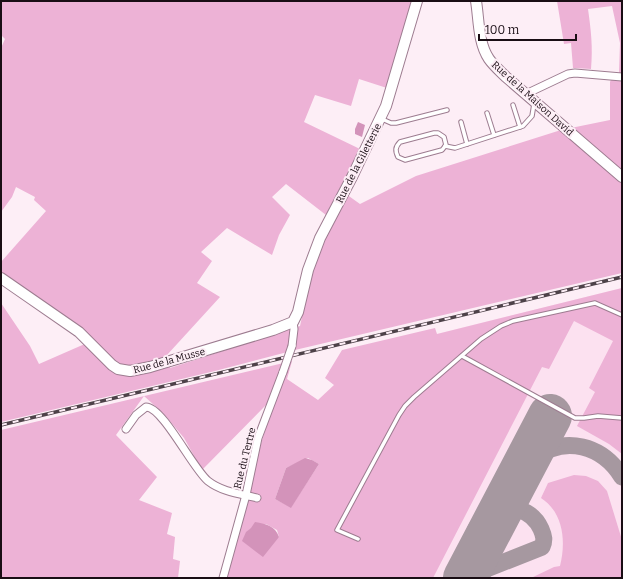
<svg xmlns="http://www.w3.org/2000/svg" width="623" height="579" font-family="Bitter,serif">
  <rect width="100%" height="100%" fill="#fdeef6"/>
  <polygon fill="#fce1f0" points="622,288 622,578 299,578 437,334"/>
  <g fill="#edb2d6" fill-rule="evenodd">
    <polygon points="1,1 414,1 390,89 359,79 351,106 315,95 304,122 360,149 326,215 286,184 272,197 290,215 279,235 272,255 227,228 201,252 212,261 197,283 220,297 167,355 170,368 300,326 312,271 326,232 346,194 360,204 416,176 561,130 610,120 610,82 612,77 622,78 622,273 295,350 215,371 1,422 1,303 30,346 39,364 87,343 1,274 1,262 46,211 34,200 35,197 16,187 12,197 1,212 1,48 5,39 1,35"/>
    <path d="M557,1h65v72h-3l1,-30 -8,-37 -24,3c3,21 5,38 3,60l-18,-1 -2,-25 -7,1z"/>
    <path d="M622,288v166l-13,-10 -32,-18 18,-34 -6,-4 24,-47 -39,-20 -25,48 -7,-2 -109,211h-206l21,-81 6,-29 9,-31 10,-30 -7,-2 -64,65 -18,-32 -20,-24 -20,-18 -28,39 41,42 -18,23 33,13 -5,21 8,3 -2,22 7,2 -2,17h-177v-148l291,-69 -5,18 31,21 16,-15 -9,-7 17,-28 93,-22 2,6zM308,458l11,6 -28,43 -16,-8 11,-31zM266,524l11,6 2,7 -27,11 -9,-7c4,-14 9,-13 23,-17z"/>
    <path d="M574,475l12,1 12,5 9,10 15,49v38h-91l23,-11 6,-1c6,-24 4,-53 -19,-68l7,-15z"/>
  </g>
  <g fill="#d393ba">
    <polygon points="358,122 365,125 362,137 355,134 355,129"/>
    <polygon points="305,458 312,460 319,464 291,508 275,499 286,468"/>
    <path d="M255,522c12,2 20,4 24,15l-16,20 -21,-16 4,-9 5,-4z"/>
  </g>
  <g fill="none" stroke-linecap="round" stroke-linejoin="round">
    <g stroke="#a698a0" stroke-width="17">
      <path d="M516,480c6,-8 11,-16 18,-21 31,-25 69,-13 88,18"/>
      <path d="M471,578l8,-6 63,-25c3,-7 2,-11 -1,-18 -19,-41 -82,-15 -66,29"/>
    </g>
    <polyline stroke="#a698a0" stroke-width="44" points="465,578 550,416"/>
    <g stroke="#9d7c90" stroke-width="5.5">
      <g id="lane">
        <polyline points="513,105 520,127"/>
        <polyline points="487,113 494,135"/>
        <polyline points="382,119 391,123 396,123 447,110"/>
        <polyline points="461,122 467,144"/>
        <path d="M434,133h4l6,4 2,8 -4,5 -37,10 -7,-3c-3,-6 -3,-10 2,-15z"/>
        <polyline points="445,146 455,148 523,126 532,116 534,104"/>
        <polyline points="462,356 575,418 584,418 598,416 622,418"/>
        <polyline points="358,539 337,530 399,415 405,406 414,397 481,339 501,326 513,321 595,303 622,315"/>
      </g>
    </g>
    <g stroke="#9d7c90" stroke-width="9">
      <g id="street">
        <polyline points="527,95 530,92 568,74 575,73 622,77"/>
        <polyline points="292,346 294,329 293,322"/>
        <path d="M126,429l10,-14 10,-8c17,0 47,62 62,74 14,11 33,13 49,17"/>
        <polyline points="223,578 246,495 258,438 283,372"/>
      </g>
    </g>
    <g stroke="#9d7c90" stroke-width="12">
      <g id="secondary">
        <path d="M476,1c3,18 2,42 13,58 5,7 11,12 17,18l116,100"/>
        <polyline points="1,278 79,332 112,365 118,369 130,371 150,367 273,330 293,322 298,312 308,270 320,238 352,177 386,106 417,1"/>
      </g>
    </g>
    <use href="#lane" stroke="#fff" stroke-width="3.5"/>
    <use href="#street" stroke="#fff" stroke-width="7"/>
    <use href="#secondary" stroke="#fff" stroke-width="10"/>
    <g stroke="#4e4249" stroke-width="3.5">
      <polyline id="rail" points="1,425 622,277"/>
    </g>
    <use href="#rail" stroke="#fdeef6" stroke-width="2" stroke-dasharray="6" stroke-linecap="butt"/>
    <g stroke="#9d7c90" stroke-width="9" stroke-linecap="butt">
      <polyline id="street-bridge" points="283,372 292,346"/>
    </g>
    <use href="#street-bridge" stroke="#fff" stroke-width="7"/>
  </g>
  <g text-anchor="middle" stroke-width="4" stroke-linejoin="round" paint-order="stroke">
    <g font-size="10" fill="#190d14" stroke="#fdeef6">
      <text transform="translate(533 98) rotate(42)" y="4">Rue de la Maison David</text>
      <text transform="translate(358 163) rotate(-63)" y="4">Rue de la Giletterie</text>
      <text transform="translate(169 360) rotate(-15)" y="4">Rue de la Musse</text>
      <text transform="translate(244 458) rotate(-76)" y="4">Rue du Tertre</text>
    </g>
  </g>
  <rect width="623" height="579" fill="none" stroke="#190d14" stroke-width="4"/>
  <path d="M479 34v6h97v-6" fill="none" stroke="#190d14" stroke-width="2"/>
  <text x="485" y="34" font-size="12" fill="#190d14" stroke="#fdeef6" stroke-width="3" paint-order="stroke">100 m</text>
</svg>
